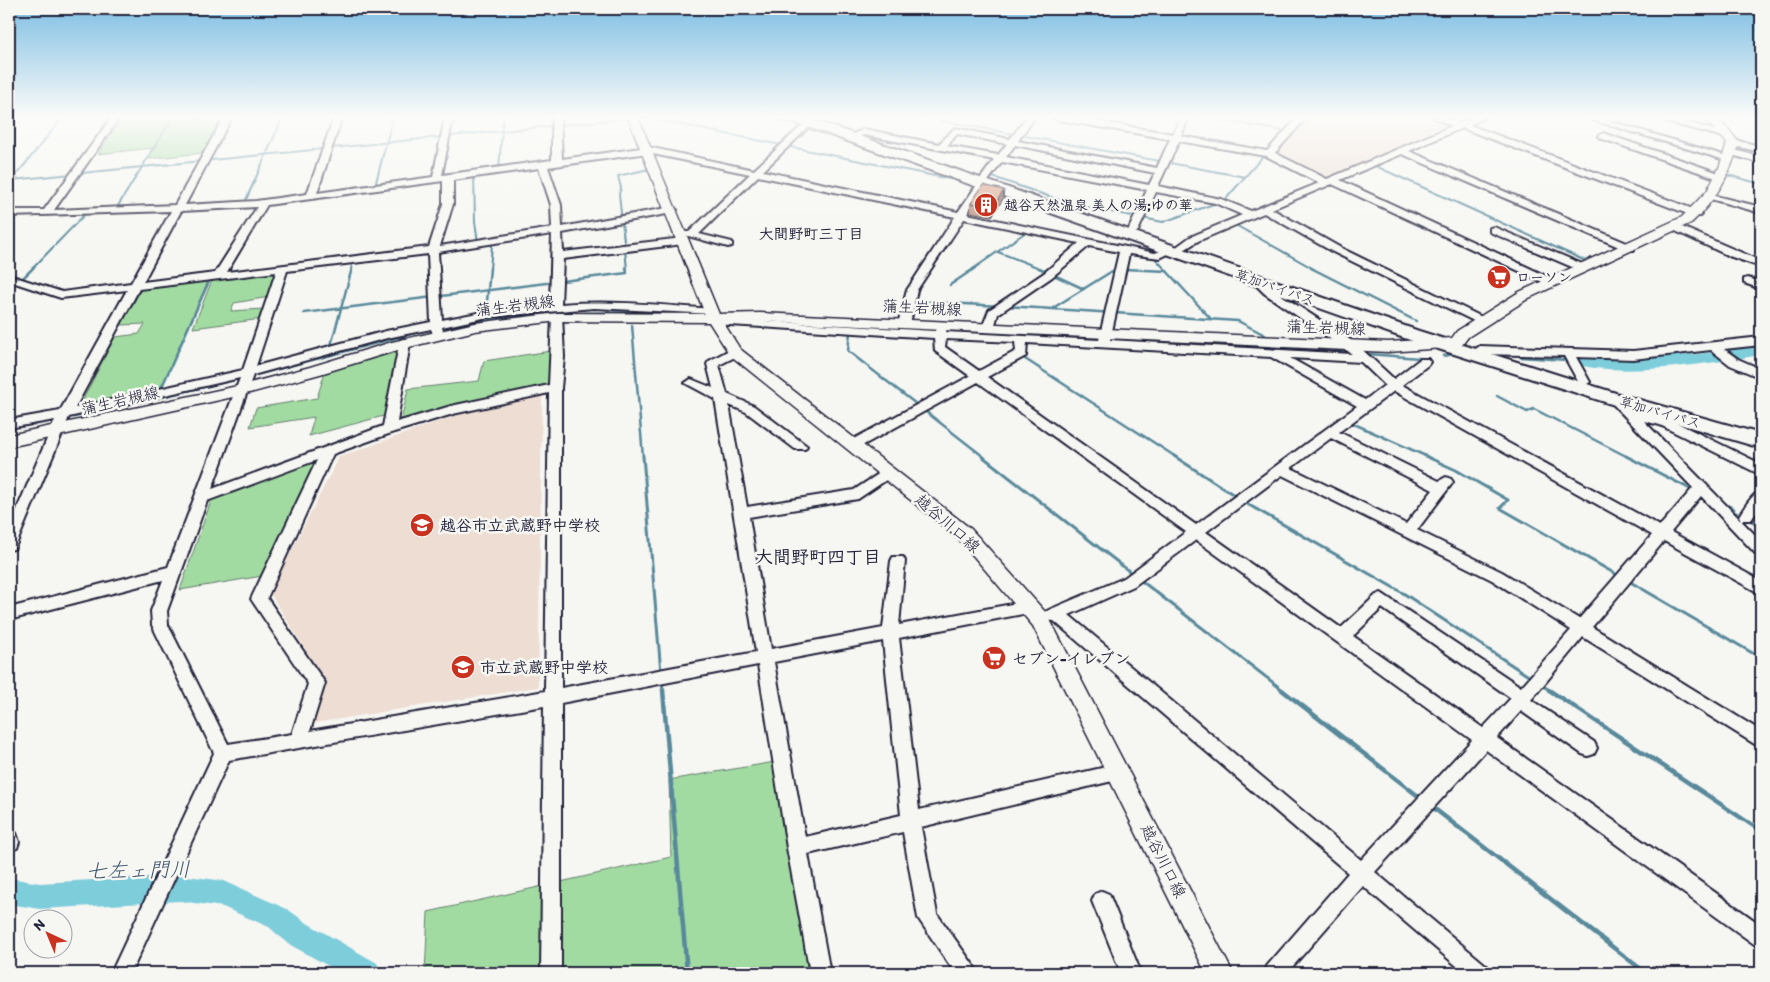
<svg xmlns="http://www.w3.org/2000/svg" width="1770" height="982" font-family="Itim,'Klee One',sans-serif">
  <rect width="100%" height="100%" fill="#f6f6f2"/>
  <filter id="ink" filterUnits="userSpaceOnUse"><feTurbulence type="fractalNoise" baseFrequency=".02" numOctaves="2"/><feDisplacementMap in="SourceGraphic" scale="10" xChannelSelector="R" yChannelSelector="G"/><feConvolveMatrix kernelMatrix="1 2 1 2 8 2 1 2 1" color-interpolation-filters="sRGB"/></filter>
  <g filter="url(#ink)">
    <g fill="#edddd3">
      <polygon points="1305,117 1429,117 1449,125 1324,180 1271,154"/>
      <polygon points="542,396 538,687 314,723 325,681 270,593 339,457 462,413"/>
    </g>
    <g fill="#a2dba1" stroke="#627e6e">
      <polygon points="123,117 223,117 203,153 147,159 152,148 98,154"/>
      <polygon points="279,272 269,297 234,303 231,311 264,309 262,319 193,328 212,280"/>
      <polygon points="208,281 159,392 78,409 115,337 139,334 145,324 121,325 142,288"/>
      <polygon points="551,351 550,386 410,421 401,421 408,389 479,381 484,361"/>
      <polygon points="398,352 387,415 309,436 314,417 250,427 256,408 317,398 325,372"/>
      <polygon points="316,459 262,576 180,590 212,498"/>
      <polygon points="775,762 808,973 425,973 428,912 671,857 669,780"/>
    </g>
    <g fill="none" stroke-linecap="round" stroke-linejoin="round">
      <g stroke="#59899b" stroke-width="2">
        <polyline points="642,117 970,183"/>
        <polyline points="922,117 1245,177"/>
        <polyline points="1200,117 1284,131"/>
        <polyline points="1371,164 1588,262"/>
        <polyline points="499,169 503,117"/>
        <polyline points="474,173 475,222 478,242"/>
        <polyline points="1728,175 1761,184"/>
        <polyline points="988,178 993,177 1071,204 1163,222 1225,200 1297,117"/>
        <polyline points="12,180 632,118"/>
        <polyline points="9,184 63,117"/>
        <polyline points="375,186 393,117"/>
        <polyline points="245,202 283,117"/>
        <polyline points="116,209 173,117"/>
        <polyline points="1232,223 1314,269"/>
        <polyline points="998,252 1042,269"/>
        <polyline points="1152,255 1165,269"/>
        <polyline points="32,269 87,212"/>
        <polyline points="351,269 353,263"/>
        <polyline points="490,269 492,245"/>
        <polyline points="627,269 619,194 621,188 618,176 649,169"/>
        <polyline points="973,269 1033,227"/>
      </g>
      <g stroke="#59899b" stroke-width="2.5">
        <polyline points="1039,268 1084,289"/>
        <polyline points="1164,268 1212,320"/>
        <polyline points="1311,268 1416,321"/>
        <polyline points="1124,269 1167,271"/>
        <polyline points="23,278 33,268"/>
        <polyline points="950,285 975,268"/>
        <polyline points="913,301 1000,306"/>
        <polyline points="1006,306 1238,321 1265,335"/>
        <polyline points="1053,308 1117,268"/>
        <polyline points="304,313 627,273 626,268"/>
        <polyline points="486,313 490,268"/>
        <polyline points="632,325 643,457"/>
        <polyline points="862,326 934,330"/>
        <path d="M444,327c79,-14 156,-17 236,-13"/>
        <polyline points="950,330 1096,338"/>
        <polyline points="850,332 848,351 984,457"/>
        <polyline points="1112,339 1352,353"/>
        <polyline points="330,349 352,268"/>
        <polyline points="1368,354 1419,358"/>
        <polyline points="1443,356 1455,354"/>
        <polyline points="1022,357 1176,457"/>
        <polyline points="1520,357 1567,360"/>
        <polyline points="1581,361 1585,361"/>
        <polyline points="259,374 426,330"/>
        <polyline points="160,391 210,279"/>
        <polyline points="1497,396 1527,412 1534,409 1628,457"/>
        <polyline points="74,417 234,380"/>
        <polyline points="1352,423 1428,457"/>
        <polyline points="9,428 54,421"/>
      </g>
      <g stroke="#59899b" stroke-width="3">
        <polyline points="643,456 661,673"/>
        <polyline points="982,456 1134,575"/>
        <polyline points="1174,456 1237,497"/>
        <polyline points="1425,456 1456,470 1508,500 1500,508 1619,576"/>
        <polyline points="1626,456 1694,491"/>
        <polyline points="1242,501 1403,593 1533,679"/>
        <polyline points="1723,503 1734,509 1732,511 1761,526"/>
        <polyline points="1139,579 1284,691"/>
        <polyline points="1627,580 1761,658"/>
        <polyline points="662,682 663,691"/>
        <polyline points="1540,684 1551,691"/>
      </g>
      <g stroke="#59899b" stroke-width="4.5">
        <polyline points="663,690 687,973"/>
        <polyline points="1282,690 1422,799"/>
        <polyline points="1549,690 1761,831"/>
        <polyline points="1431,806 1646,973"/>
      </g>
      <g fill="#7ecddb" fill-rule="evenodd">
        <path d="M1761,345v10c-49,8 -134,22 -182,10l-2,-4 2,-4 6,-1c59,5 118,-1 176,-11z"/>
        <polygon points="180,875 224,881 287,909 307,923 377,963 381,973 341,973 287,943 269,927 223,907 180,901 40,909 9,904 9,878 40,883"/>
      </g>
      <g stroke="#22223b" stroke-width="4">
        <g id="minor">
          <path d="M112,117h8l-66,93 121,-5 49,-88h8l-47,88 71,-4 51,-7 27,-77h8l-25,76 116,-16 12,-60h8l-11,58 110,-15v-43h8l2,42 86,-12 106,23 55,-51 3,1v4l-49,47 195,41 21,-30 3,-1 5,3 -20,30 188,39 16,-6 4,1 15,-11 52,-22 -27,-12 -59,-11 -18,39 -5,3 -5,-3 19,-41 -145,-28 -14,19 -3,1 -5,-3 14,-19 -130,-25 -7,2 -4,-3 11,-5 75,15 16,-16 55,11 17,-22h8l-17,24 139,27 13,-29 -112,-19 -4,-3h18l101,17 8,-17h8l-8,19 86,15 31,-34h9l-32,36 52,26 125,-53 -19,-9h11l15,6 15,-6h11l-15,8 231,87v4h-8l-231,-88 -53,23 225,95v4h-8l-224,-96 -62,26 215,100v4h-8l-215,-100 -60,25 69,39 145,71v4h-8l-145,-71 -69,-39 -66,28 -14,9h-8l-16,8 -31,-4 -19,86 242,14 -88,-61 -8,-8 7,-5 4,1v4l5,4 83,54 39,36 26,-20h8l2,3 -2,3 -26,20 258,141 33,-38 -82,-86 -2,-3 2,-3h8l14,14 36,9 92,45v11l-101,-50 -16,-4 117,120v14l-5,-1 -55,-58 -30,36 90,49v13l-97,-53 -72,86 169,104v17l-178,-111 -52,63 63,42 3,6 -3,6 -6,2 -6,-2 -61,-43 -24,27 264,187v22l-7,-3 -268,-194 -111,122 112,94 3,7h-25l-102,-87 -76,87h-23l3,-7 81,-93 -294,-252 -9,-1 -3,-4 3,-4 6,-3 73,-31 62,-46 -208,-150 -120,66h-10l-2,-3 2,-3 122,-66 -35,-25 -1,-13 -220,-14 -6,-3 6,-3 221,13 2,-7 4,-1 6,3 -1,6 153,8 20,-88 -30,-6 -37,31 -54,37 -4,14 -6,3 -6,-3 7,-18 55,-37 35,-30 -115,-24 -47,71 -7,34 -6,3 -6,-3 9,-34 48,-73 -197,-41 -59,58 33,8v4l-4,1 -47,-13 1,-2h7l61,-58 -102,-21 -100,14 13,38 1,22 110,-20 5,3 -5,3 -110,20 1,19 120,-14 5,3 -5,3 -120,15 -2,45c50,-4 100,1 150,5l4,1v4l-121,-6 -106,9 -46,10 1,5 -6,3 -4,-1 -2,-5 -44,9 -134,37 -41,114 171,-63 17,-86 4,-1 6,4 -13,79 54,-16 98,-21 3,-68 2,-2h8l2,42 -3,31v300l195,-36 -41,-253 -30,-16 6,-4 22,9 -6,-24 2,-3 22,-12h8l2,3 -2,3 -20,10 8,29 27,12 53,40 -2,3h-10l-49,-37 -17,-7 18,102 107,-17 29,-19h10l2,3 -37,25 -109,18 22,132 112,-21 8,-67 2,-4h10l2,4 -6,64 129,-24 5,2 3,4 -3,4 -5,2 -129,25 20,172 200,-46 6,2 3,6 -3,6 -204,49 16,87 37,52 3,7h-22l-37,-55 -15,-86 -95,22 22,119h-20l-23,-125 -29,-183 -197,38v270h-20l3,-267 -315,54 -98,213h-20l103,-220 -62,-128 -1,-14 12,-31 -154,40v-12l159,-41 72,-189 -171,39 -53,128 -2,4 -5,1v-22l46,-108 -46,8v-8l51,-9 67,-121 -66,8 -52,-17v-6l53,17 69,-9 40,-72 -162,5v-6h35zM957,134l50,10 -9,11 -51,-9zM1179,141l87,15 53,27 -68,28 -30,-12 -63,-13zM1015,145l140,28 -6,12 -143,-28zM539,168l12,37 1,23 -112,18 13,-42v-24zM443,181v23l-14,43 -202,25 40,-67zM257,207l-42,66 -72,9 38,-71zM552,234l-2,71 -62,6 -46,9 -4,-68zM428,254l3,68 -45,9 -130,35 31,-95zM276,272l-33,98 -168,38 64,-119zM946,339l69,3 1,9 -37,20 -34,-24zM1027,343l244,14 86,49 -161,119 -209,-148 39,-21zM1290,358l71,4 24,23 -20,15zM1394,391l258,144 -73,84 -77,-47 -85,-42 34,-45 2,-3 -2,-3 -5,-2 -7,4 -100,-49zM549,393l-4,298 -235,40 15,-48 -58,-85 66,-144 61,-22 59,-18zM1331,438l102,52 -27,34 -115,-56zM317,460l-66,139 57,85 -16,50 -64,10 -60,-119 -1,-14 40,-110zM1282,475l210,105 79,50 -50,57 -140,-94 -5,2 -35,33 -135,-96zM1196,540l276,200 -111,120 -292,-245 65,-29zM1382,608l129,90 -28,30 -130,-92zM883,641l18,174 -96,22 -31,-175z"/>
          <polygon points="773,117 794,117 787,122"/>
          <polygon points="1583,117 1596,117 1733,158 1725,160"/>
          <polygon points="1668,117 1676,117 1675,119 1732,135 1728,138 1667,122"/>
          <polygon points="1603,133 1722,174 1724,176 1716,178 1600,138 1599,136"/>
          <polygon points="1733,140 1761,146 1761,152 1730,145 1729,143"/>
          <polygon points="1731,149 1761,157 1761,163 1728,154 1726,152"/>
          <polygon points="1707,194 1761,207 1761,213 1707,198"/>
          <polygon points="1675,224 1761,261 1761,267 1729,256 1671,229 1670,227"/>
          <polygon points="1494,227 1587,266 1588,268 1587,270 1579,270 1490,232 1490,228"/>
          <polygon points="1748,278 1761,282 1761,289 1744,283 1744,279"/>
          <polygon points="1761,337 1761,345 1724,349 1738,359 1761,369 1761,378 1730,365 1711,350 1633,359 1576,357 1590,382 1584,386 1580,385 1564,356 1480,354 1474,350 1480,346 1633,351"/>
          <path d="M1761,491v15l-10,14h-10l-2,-4c5,-8 13,-22 22,-25z"/>
          <polygon points="9,830 16,833 19,842 17,848 10,851"/>
          <polygon points="1102,891 1109,894 1141,973 1121,973 1092,901 1095,894"/>
        </g>
      </g>
      <g stroke="#22223b" stroke-width="3">
        <path id="major" d="M628,117h10l81,197 41,-1 628,29 64,-4 5,-7 62,-39 163,-75 25,-26 12,-23 8,-25 -24,-26h11l15,13 10,13c-9,31 -23,58 -48,80l-162,75 -61,39 -6,8 -5,2 -69,5 -628,-31 -37,1 17,27 231,180 76,85 186,359h-27l-173,-347 -74,-87 -229,-184 -21,-33 -151,-1 -83,10 -74,18 -81,25 -78,21 -233,52v-12l233,-50 68,-18 82,-25 83,-19 83,-10 147,1z"/>
      </g>
      <g stroke="#22223b" stroke-width="4">
        <polygon id="highway" points="786,117 805,117 1419,331 1622,395 1761,434 1761,448 1608,403 1407,339 788,120"/>
      </g>
      <use href="#minor" fill="#f6f6f2" fill-rule="evenodd"/>
      <use href="#major" fill="#f6f6f2" fill-rule="evenodd"/>
      <use href="#highway" fill="#f6f6f2" fill-rule="evenodd"/>
    </g>
    <polygon fill="#b98d78" stroke="#22223b" points="1003,199 992,216 970,212 971,203"/>
    <polygon fill="#967361" stroke="#22223b" points="1004,190 1003,199 992,216 993,207"/>
    <polygon fill="#d7a48b" stroke="#22223b" points="983,185 1004,190 993,207 971,203"/>
  </g>
  <linearGradient id="sky" x2="0" y2="1"><stop stop-color="#7dbee3"/><stop offset="0.46" stop-color="#fbfbf9"/><stop offset="1" stop-color="#fbfbf9" stop-opacity="0"/></linearGradient>
  <rect width="1770" height="254" fill="url(#sky)"/>
  <defs>
    <g id="building-disc" transform="scale(1.25)"><circle r="9.5" fill="#c8321e" stroke="#f6f6f2"/><path d="M-4-6H4V6H1V3H-1V6H-4ZM-2.5-4.3h1.7v1.8h-1.7ZM.8-4.3h1.7v1.8H.8ZM-2.5-1h1.7V.8h-1.7ZM.8-1h1.7V.8H.8Z" fill="#fff"/></g>
    <g id="supermarket-disc" transform="scale(1.25)"><circle r="9.5" fill="#c8321e" stroke="#f6f6f2"/><path d="M-6-5.5h2.5l.6 2H6L4.5 2H-2.5L-4.4-4H-6ZM-1.5 3.2a1.3 1.3 0 1 0 .1 0ZM3 3.2a1.3 1.3 0 1 0 .1 0Z" fill="#fff"/></g>
    <g id="school-disc" transform="scale(1.25)"><circle r="9.5" fill="#c8321e" stroke="#f6f6f2"/><path d="M0-5L7-2L0 1L-7-2ZM-4 1L0 2.5L4 1V4Q0 6-4 4Z" fill="#fff"/></g>
  </defs>
  <g fill-rule="evenodd">
    <use href="#building-disc" x="986" y="205"/>
    <use href="#supermarket-disc" x="1499" y="277"/>
    <use href="#school-disc" x="422" y="525"/>
    <use href="#supermarket-disc" x="994" y="658"/>
    <use href="#school-disc" x="463" y="667"/>
  </g>
  <g text-anchor="middle" stroke-width="5" stroke-linejoin="round" paint-order="stroke">
    <g font-size="14" font-weight="bold" fill="#22223b" stroke="#f6f6f2" text-anchor="start">
      <text x="1004" y="210">越谷天然温泉 美人の湯;ゆの華</text>
      <text x="1516" y="282">ローソン</text>
    </g>
    <g font-size="14" fill="#22223b" stroke="#f6f6f2">
      <text transform="translate(1275 287) rotate(19)" y="5">草加バイパス</text>
      <text transform="translate(1660 412) rotate(16)" y="5">草加バイパス</text>
    </g>
    <g font-size="15" font-weight="bold" fill="#22223b" stroke="#f6f6f2">
      <text x="811" y="239">大間野町三丁目</text>
    </g>
    <g font-size="16" fill="#22223b" stroke="#f6f6f2">
      <text transform="translate(515 305) rotate(-7)" y="6">蒲生岩槻線</text>
      <text transform="translate(922 307) rotate(3)" y="6">蒲生岩槻線</text>
      <text transform="translate(1326 327) rotate(2)" y="6">蒲生岩槻線</text>
      <text transform="translate(120 400) rotate(-13)" y="6">蒲生岩槻線</text>
      <text transform="translate(948 523) rotate(41)" y="6">越谷川口線</text>
      <text transform="translate(1164 861) rotate(63)" y="6">越谷川口線</text>
    </g>
    <g font-size="16" font-weight="bold" fill="#22223b" stroke="#f6f6f2" text-anchor="start">
      <text x="440" y="531">越谷市立武蔵野中学校</text>
      <text x="1012" y="664">セブン-イレブン</text>
      <text x="480" y="673">市立武蔵野中学校</text>
    </g>
    <g font-size="18" font-weight="bold" fill="#22223b" stroke="#f6f6f2">
      <text x="818" y="563">大間野町四丁目</text>
    </g>
    <g font-size="21" font-style="italic" fill="#3e556b" stroke="#f6f6f2">
      <text transform="translate(138 870) rotate(-1)" y="7">七左ェ門川</text>
    </g>
  </g>
  <rect width="1770" height="982" fill="none" stroke="#f6f6f2" stroke-width="30"/>
  <rect x="15" y="15" width="1740" height="952" fill="none" stroke="#22223b" stroke-width="2" filter="url(#ink)"/>
  <g transform="translate(48 934) rotate(316)"><circle r="24" fill="#f6f6f2" stroke="#a1a1a9"/>
  <path d="M0-4L9 19L0 12L-9 19Z" fill="#c8321e"/>
  <text y="-8" font-size="14" font-weight="bold" text-anchor="middle" fill="#22223b">N</text>
  </g>
</svg>
